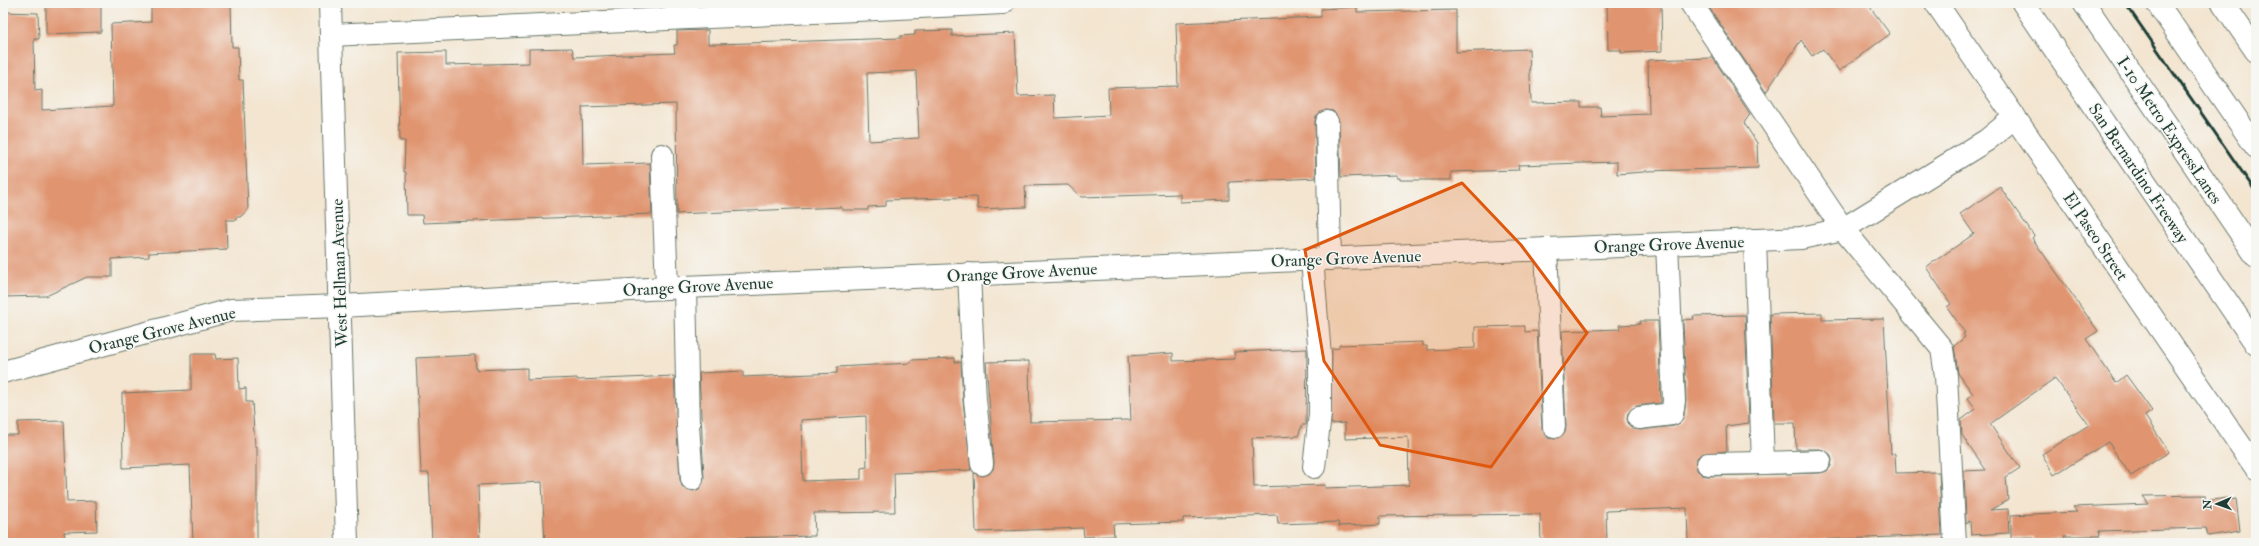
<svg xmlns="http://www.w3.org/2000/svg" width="2259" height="546" font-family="'IM FELL Double Pica',serif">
  <rect width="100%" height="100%" fill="#f6f6f2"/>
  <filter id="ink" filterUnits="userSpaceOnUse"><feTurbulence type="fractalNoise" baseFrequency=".025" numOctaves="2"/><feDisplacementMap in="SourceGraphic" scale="8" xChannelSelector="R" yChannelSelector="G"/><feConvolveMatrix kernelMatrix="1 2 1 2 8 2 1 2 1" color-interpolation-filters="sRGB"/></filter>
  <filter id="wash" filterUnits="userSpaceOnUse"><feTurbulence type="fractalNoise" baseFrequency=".012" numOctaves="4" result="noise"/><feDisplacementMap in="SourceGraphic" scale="16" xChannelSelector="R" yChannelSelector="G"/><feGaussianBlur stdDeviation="0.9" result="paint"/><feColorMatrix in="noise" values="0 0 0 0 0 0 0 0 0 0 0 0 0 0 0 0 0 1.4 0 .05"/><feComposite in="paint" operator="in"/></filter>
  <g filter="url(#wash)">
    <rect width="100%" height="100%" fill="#f3e5d0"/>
    <g id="blocks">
      <g fill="#e0946f" fill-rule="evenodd">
        <polygon points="46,3 101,3 101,32 46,34"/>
        <polygon points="151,3 231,3 232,47 238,47 239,80 243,80 248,210 240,217 236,217 236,220 226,220 227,249 149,253 149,257 112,259 112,277 87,277 46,296 3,297 3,12 38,13 39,39 34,39 35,91 42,90 42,110 113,106 111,24 151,22"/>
        <polygon points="1607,3 1661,3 1662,51 1621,53 1621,50 1608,50"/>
        <polygon points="1706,3 1867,3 1890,34 1839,71 1823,49 1812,56 1801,40 1766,92"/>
        <path d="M1357,7v5l99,-2v42l73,-3 2,54 50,-1v5h19l1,9 48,-2 -1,-54 65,-2 37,56 -6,9 13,20 1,25 -114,3v1l-27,2v-12l-99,3 1,5 -68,2v8h-51v-2h-3v-3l-56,2 -2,-56 -6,-10 -7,-1 -10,6 -1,6 1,56 -87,4v18l-49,2v-8l-99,3 -13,-12 -43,1 1,21 -48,2 -1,-12 -91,3v6l-18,1v3h-26l-1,-3 -164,7 -1,-110 -94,3 1,58 67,-2 2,51 -229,9 -1,-8h-15l-1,-43h-2l1,-31h-5l-2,-88 48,-1v13l83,-2v-14l43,-1 2,9 101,-4 -1,-8h3v-14l31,-1v14h9l184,-6 -1,-2 15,-1v-4l37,-1v6l63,-3 3,63 36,-1 1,23 54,-3 -1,-27 70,-2 -2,-63 145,-6v-8zM916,71l3,67 -50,3 -2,-68z"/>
        <polygon points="2000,187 2034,236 2032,238 2098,331 2086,339 2116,383 2126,375 2152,411 2145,416 2169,452 2131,476 2108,442 2054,475 2042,454 2089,425 2055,378 1990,424 2020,468 2006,477 2008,500 1990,510 2008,509 2009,533 1971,535 1970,521 1966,523 1964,471 1986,470 1962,435 1961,420 1976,409 1968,398 1973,394 1958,373 1954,346 1965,337 1963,334 1965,333 1947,307 1951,304 1926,267 1974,234 1960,214"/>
        <polygon points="1822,313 1822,320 1884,319 1891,454 1895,454 1896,473 1939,472 1942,535 1793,541 1792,543 1688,543 1687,508 1606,511 1607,543 1541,543 1540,514 1380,516 1380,524 1339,526 1338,522 1278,524 1277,515 1183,518 1183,522 1113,524 1114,536 1084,537 1083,528 976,532 974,473 983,476 989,474 993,469 994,463 986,362 1029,361 1030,422 1131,420 1128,356 1173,353 1173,361 1235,359 1234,352 1307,349 1306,425 1302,425 1298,436 1252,438 1254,487 1325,485 1325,488 1409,485 1408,437 1345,439 1345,423 1331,424 1332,349 1339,348 1339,345 1423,342 1423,346 1427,346 1427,350 1475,348 1475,327 1525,326 1525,332 1537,331 1542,428 1548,438 1555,439 1565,433 1566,426 1562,331 1620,329 1619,325 1640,324 1640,321 1658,321 1661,403 1637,406 1628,413 1627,419 1629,425 1634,429 1640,430 1674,426 1680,423 1684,416 1686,400 1683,320 1694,319 1693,316 1745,315 1749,423 1726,426 1727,451 1701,454 1697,458 1697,470 1702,475 1708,476 1820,473 1827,471 1831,466 1832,460 1830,454 1820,449 1796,449 1795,423 1774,423 1770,314"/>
        <polygon points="191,354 215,354 216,359 238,358 239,389 246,388 246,402 252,402 255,446 257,446 257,543 193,543 190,465 123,468 122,393 191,390"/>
        <path d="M475,355l1,15 51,-2v12l50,-2 1,2 96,-4 6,104 2,6 11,5 6,-2 5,-11 -5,-105 44,-2v6l94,-4v-6l74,-4v-3l44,-2v4h6l2,39 8,69 -77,3 1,39 -81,1 1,23 -87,2v5h-183l-3,-61 -64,3 2,58h-48l-3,-70h-8l-5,-115zM866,416l1,51 -6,1v11l-58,2 -2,-61z"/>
        <polygon points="64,421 67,502 96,501 97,531 64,532 65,540 54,541 54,543 3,543 3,435 18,435 18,422"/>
        <polygon points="2205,495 2205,501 2228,498 2229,500 2236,499 2240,531 2208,536 2206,528 2099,531 2100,536 2064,536 2065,539 2033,540 2033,537 2011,538 2011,515 2077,512 2073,507 2149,504 2143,496"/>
      </g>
    </g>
  </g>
  <g filter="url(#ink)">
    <use href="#blocks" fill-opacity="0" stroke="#69786b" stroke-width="1"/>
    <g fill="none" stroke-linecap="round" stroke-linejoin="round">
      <g stroke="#69786b" stroke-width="24">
        <g id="minor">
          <polyline points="330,3 347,543"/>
          <polyline points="1691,3 1843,229 1942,349 1946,376 1955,543"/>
          <polyline points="1936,3 2256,468"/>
          <polyline points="331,35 1003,3"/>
          <polyline points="1327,122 1330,259"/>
          <polyline points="662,155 667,288"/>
          <polyline points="1546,249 1554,427"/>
          <polyline points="1312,259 1320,356 1320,414 1314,467"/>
          <polyline points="969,274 975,400 982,464"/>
          <polyline points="685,287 688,426 692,479"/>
          <polyline points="3,372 231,310 341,306 685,287 1801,238 1843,229 1987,140 2015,117"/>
          <polyline points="1639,418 1672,414 1674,401 1667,244"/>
          <polyline points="1763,463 1820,461"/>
          <polyline points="1708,464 1763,463 1755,240"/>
        </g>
      </g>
      <g stroke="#69786b" stroke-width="24">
        <g id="highway">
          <polyline points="2023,3 2256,344"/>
          <polyline points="2084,3 2256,256"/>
          <polyline points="2157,3 2256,147"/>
          <polyline points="2223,3 2256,51"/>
        </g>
      </g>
      <use href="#minor" stroke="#fff" stroke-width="22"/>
      <use href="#highway" stroke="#fff" stroke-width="22"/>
      <polyline stroke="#1f3d34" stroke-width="3" points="2125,3 2256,192"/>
    </g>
  </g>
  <path fill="#de580e" fill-opacity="0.2" stroke="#de580e" stroke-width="3" stroke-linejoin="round" d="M1462,183l59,62 66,88 -96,134 -111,-22 -56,-84 -19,-111z"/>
  <g text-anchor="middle" stroke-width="3" stroke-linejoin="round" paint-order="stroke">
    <g font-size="17" fill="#1f3d34" stroke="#f6f6f2">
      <text transform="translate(2170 130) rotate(56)" y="6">I-10 Metro ExpressLanes</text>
      <text transform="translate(2139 173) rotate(56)" y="6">San Bernardino Freeway</text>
      <text transform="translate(2096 236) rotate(56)" y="6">El Paseo Street</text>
      <text transform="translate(1669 244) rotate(-2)" y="6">Orange Grove Avenue</text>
      <text transform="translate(1346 258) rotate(-2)" y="6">Orange Grove Avenue</text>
      <text transform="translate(1022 272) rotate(-3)" y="6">Orange Grove Avenue</text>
      <text transform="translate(339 273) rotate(-92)" y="6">West Hellman Avenue</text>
      <text transform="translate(698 286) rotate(-3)" y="6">Orange Grove Avenue</text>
      <text transform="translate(162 330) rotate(-14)" y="6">Orange Grove Avenue</text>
    </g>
  </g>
  <rect width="2259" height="546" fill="none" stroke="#f6f6f2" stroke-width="16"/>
  <g transform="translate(2217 504) rotate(268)" stroke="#f6f6f2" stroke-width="3" paint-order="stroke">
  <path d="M0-3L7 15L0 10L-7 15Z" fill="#1f3d34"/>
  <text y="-6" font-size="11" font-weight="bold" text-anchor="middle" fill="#1f3d34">N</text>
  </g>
</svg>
